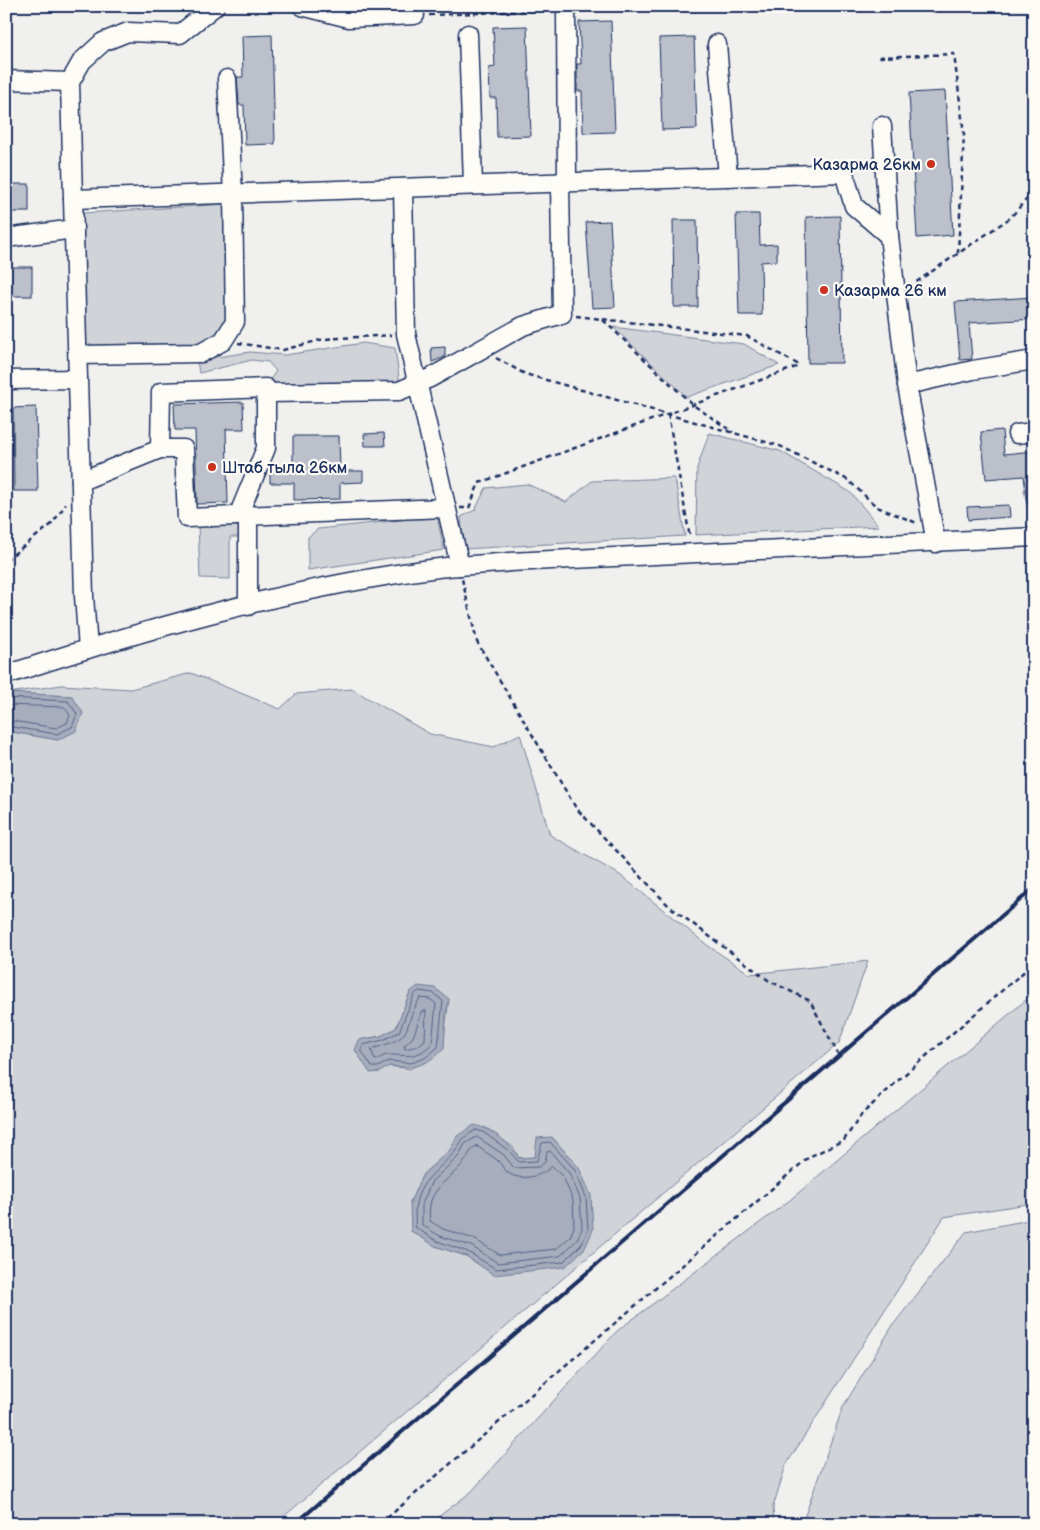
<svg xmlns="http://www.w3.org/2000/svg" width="1040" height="1530" font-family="'Balsamiq Sans',sans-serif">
  <rect width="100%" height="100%" fill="#f0f0ee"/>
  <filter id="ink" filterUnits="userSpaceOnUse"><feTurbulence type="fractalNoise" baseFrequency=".02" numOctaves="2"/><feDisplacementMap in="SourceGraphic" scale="10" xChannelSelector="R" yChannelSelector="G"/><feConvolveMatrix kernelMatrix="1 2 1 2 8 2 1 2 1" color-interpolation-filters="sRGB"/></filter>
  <g filter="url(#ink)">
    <g fill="#d0d3d8" stroke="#76819b" fill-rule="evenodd">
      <polygon points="228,204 230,319 225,334 200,348 85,347 83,213"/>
      <polygon points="613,327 744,344 779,365 687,397"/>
      <polygon points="363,343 395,348 400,385 276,390 269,381 276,371 268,362 252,360 199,373 197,360 250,352 285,355"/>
      <polygon points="709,433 780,451 850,492 879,526 696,535 697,468"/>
      <polygon points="675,478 685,536 464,549 461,517 475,510 486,488 527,484 566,502 592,481"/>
      <polygon points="1034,488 1034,522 1030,522 1024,489"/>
      <polygon points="437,516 444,550 308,570 308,537 318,529"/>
      <polygon points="241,521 242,537 230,537 230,579 200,578 198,523"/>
      <path d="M191,673l89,36 16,-15 56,-5 78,45 64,13 26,-13 30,101 70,40 87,70 43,29 118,-13 -29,82 -564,481h-269v-793l52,9 13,-44 -62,-3 52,-8 70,4zM410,992l39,7 -4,31 -34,39 -22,-3 -30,-26 22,-4 15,-8zM485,1127l28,20 6,11 16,-1 17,-20 27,31 -84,107 -29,-19 -31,-10 -25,-44 13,-28 27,-24z"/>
      <polygon points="1034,993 1034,1203 944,1217 786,1465 773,1507 774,1524 429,1524 471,1492 617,1331 790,1200"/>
      <polygon points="1034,1219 1034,1524 802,1524 843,1407 893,1325 966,1232"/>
    </g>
    <g fill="#a7adbd" stroke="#6f7b97">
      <polygon points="9,693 72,696 83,713 76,731 58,740 6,731 6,694"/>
      <path d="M418,986l17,2 14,11 -3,14 -2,36c-21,18 -28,20 -55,17l-9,6 -10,1 -15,-23 4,-10 22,-4 15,-8 14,-36z"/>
      <path d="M474,1125c17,3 36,18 45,33l16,-1 2,-19 15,-1 27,31 12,27 2,35 -8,18 -20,19 -71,8 -28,-19 -31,-10 -24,-15 -1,-29 13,-28 27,-24 7,-14z"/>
    </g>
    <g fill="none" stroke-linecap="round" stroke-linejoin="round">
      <g stroke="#536184" stroke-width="1">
        <polyline points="6,698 68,701 77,714 72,727 57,734 6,726"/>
        <polyline points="6,705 64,707 70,715 67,723 56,728 6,720"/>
        <polygon points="419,991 433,993 443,1001 438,1047 425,1058 411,1063 389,1061 378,1067 372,1067 361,1050 363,1045 383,1040 399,1032 414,995"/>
        <path d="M420,998l10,1 6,5 -4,40c-17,15 -21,11 -42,11 -6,-1 -10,4 -15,5l-4,-11c48,-13 28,-17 49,-51z"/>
        <polygon points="426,1011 425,1040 418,1046 405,1049 404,1046 413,1037 422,1012"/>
        <path d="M476,1130l7,2 26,19 10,11 18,-1 5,-18 8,-1 25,28 11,27 2,33 -7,15 -18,17 -67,7 -28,-17 -31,-11 -21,-13c-5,-39 11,-48 36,-73 11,-12 6,-16 24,-25z"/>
        <polygon points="477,1137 504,1155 514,1168 539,1167 545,1162 547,1152 550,1151 569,1173 580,1198 582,1229 576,1241 560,1256 498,1263 471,1246 440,1236 422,1225 422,1204 432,1181 458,1157 465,1144"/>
        <path d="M477,1146c6,5 14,9 20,14 4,3 6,9 10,12 12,10 35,5 45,-6l11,11 10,23 1,27 -4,10 -14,12 -56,6 -26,-16 -31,-10 -13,-8c-5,-33 19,-39 35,-60 4,-6 5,-12 12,-15z"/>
      </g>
    </g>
    <g fill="#bbc0ca" stroke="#1b2f5e">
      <polygon points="611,21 615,132 583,133 582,91 577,91 577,64 581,64 579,22"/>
      <polygon points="527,26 531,136 497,137 496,98 490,98 489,68 495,67 493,27"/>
      <polygon points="272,35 275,144 245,145 244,105 239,105 237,77 243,77 242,36"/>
      <polygon points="694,37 697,129 662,130 659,38"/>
      <polygon points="945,91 953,235 917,238 909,93"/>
      <rect x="6" y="184" width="23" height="28"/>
      <polygon points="736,214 759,214 760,245 777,244 777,261 761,262 762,315 739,315"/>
      <polygon points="840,216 842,363 808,363 806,217"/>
      <polygon points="673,220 697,220 698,307 674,307"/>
      <polygon points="610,221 615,307 592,308 586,222"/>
      <rect x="6" y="267" width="26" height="29"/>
      <polygon points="1034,297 1034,319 969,323 972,359 960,360 955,302"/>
      <polygon points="445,347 445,357 432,362 431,348"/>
      <polygon points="243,402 244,429 226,429 228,503 197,504 195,430 175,430 174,404"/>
      <polygon points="36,407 38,491 14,491 13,408"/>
      <polygon points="1002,430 1004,454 1034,451 1034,501 1027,502 1024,476 986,479 981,432"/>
      <polygon points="384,433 385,446 365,446 364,434"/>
      <polygon points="293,436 339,436 340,471 363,471 363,482 340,483 340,499 294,500 294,483 270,483 270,471 293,471"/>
      <polygon points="1009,505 1010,517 968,520 967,507"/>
    </g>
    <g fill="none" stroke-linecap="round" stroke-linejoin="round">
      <g stroke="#1b2f5e" stroke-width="21">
        <g id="minor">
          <polyline points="302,6 349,18 415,15"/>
          <polyline points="566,9 567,182"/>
          <polyline points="468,34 473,185"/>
          <polyline points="717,44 728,177"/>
          <polyline points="6,80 70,82"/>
          <polyline points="882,126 889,236"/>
          <polyline points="403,188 406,334 460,566"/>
          <polyline points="73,199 70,82 82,61 103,42 128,32 180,34 215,6"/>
          <polyline points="6,238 74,229"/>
          <polyline points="78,355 201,353 223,341 235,322 233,194 227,79"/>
          <polyline points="6,380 78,379"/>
          <polyline points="907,385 973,370 1034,360"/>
          <polyline points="266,393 399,391 430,378 523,326 562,314 560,182"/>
          <polyline points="1017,434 1034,432"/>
          <polyline points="160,449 184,449 187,518 445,508"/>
          <polyline points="81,481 160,449 161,392 266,388 266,448 238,516"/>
          <polyline points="248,606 248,515"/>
          <polyline points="88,649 84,596 73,199 844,173 854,206 889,236 907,385 936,543"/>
          <path d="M6,675c136,-45 283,-87 425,-106 26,-4 53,-4 79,-7l524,-25"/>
        </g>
      </g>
      <g stroke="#1b2f5e" stroke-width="2.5" stroke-dasharray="5 4" stroke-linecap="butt">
        <polyline points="579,8 594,6"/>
        <polyline points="429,15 551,10"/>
        <polyline points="879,57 954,54 964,134 958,253"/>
        <polyline points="909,287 1010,218 1034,191"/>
        <polyline points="576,316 747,336 799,365"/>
        <polyline points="603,320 693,405 733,432"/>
        <polyline points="238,343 283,350 324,339 392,335"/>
        <polyline points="496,358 525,374 780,446 848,480 877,507 917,523"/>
        <polyline points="668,414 690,538"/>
        <polyline points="460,508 469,508 479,483 799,366"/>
        <polyline points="6,560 52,524 66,504"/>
        <polyline points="462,579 477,642 576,808 669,906 768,980 810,1001 839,1056"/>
        <polyline points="380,1524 809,1157 844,1140 862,1114 903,1076 1034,963"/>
      </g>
      <use href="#minor" stroke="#fdfcf7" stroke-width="18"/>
      <polyline stroke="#1b2f5e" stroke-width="4" points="295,1524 1034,888"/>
    </g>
  </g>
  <g fill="#c8321e" stroke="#fdfcf7" stroke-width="2">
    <circle cx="931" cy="164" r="5"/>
    <circle cx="824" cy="290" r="5"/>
    <circle cx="212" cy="467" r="5"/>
  </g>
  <g text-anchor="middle" stroke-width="4.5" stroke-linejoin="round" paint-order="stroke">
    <g font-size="16" fill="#1b2f5e" stroke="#fdfcf7" text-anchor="start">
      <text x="921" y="170" text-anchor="end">Казарма 26км</text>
      <text x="834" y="296">Казарма 26 км</text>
      <text x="222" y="473">Штаб тыла 26км</text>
    </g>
  </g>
  <rect width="1040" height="1530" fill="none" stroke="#fdfcf7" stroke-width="25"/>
  <rect x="12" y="12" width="1015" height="1505" fill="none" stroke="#1b2f5e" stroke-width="2" filter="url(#ink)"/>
</svg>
